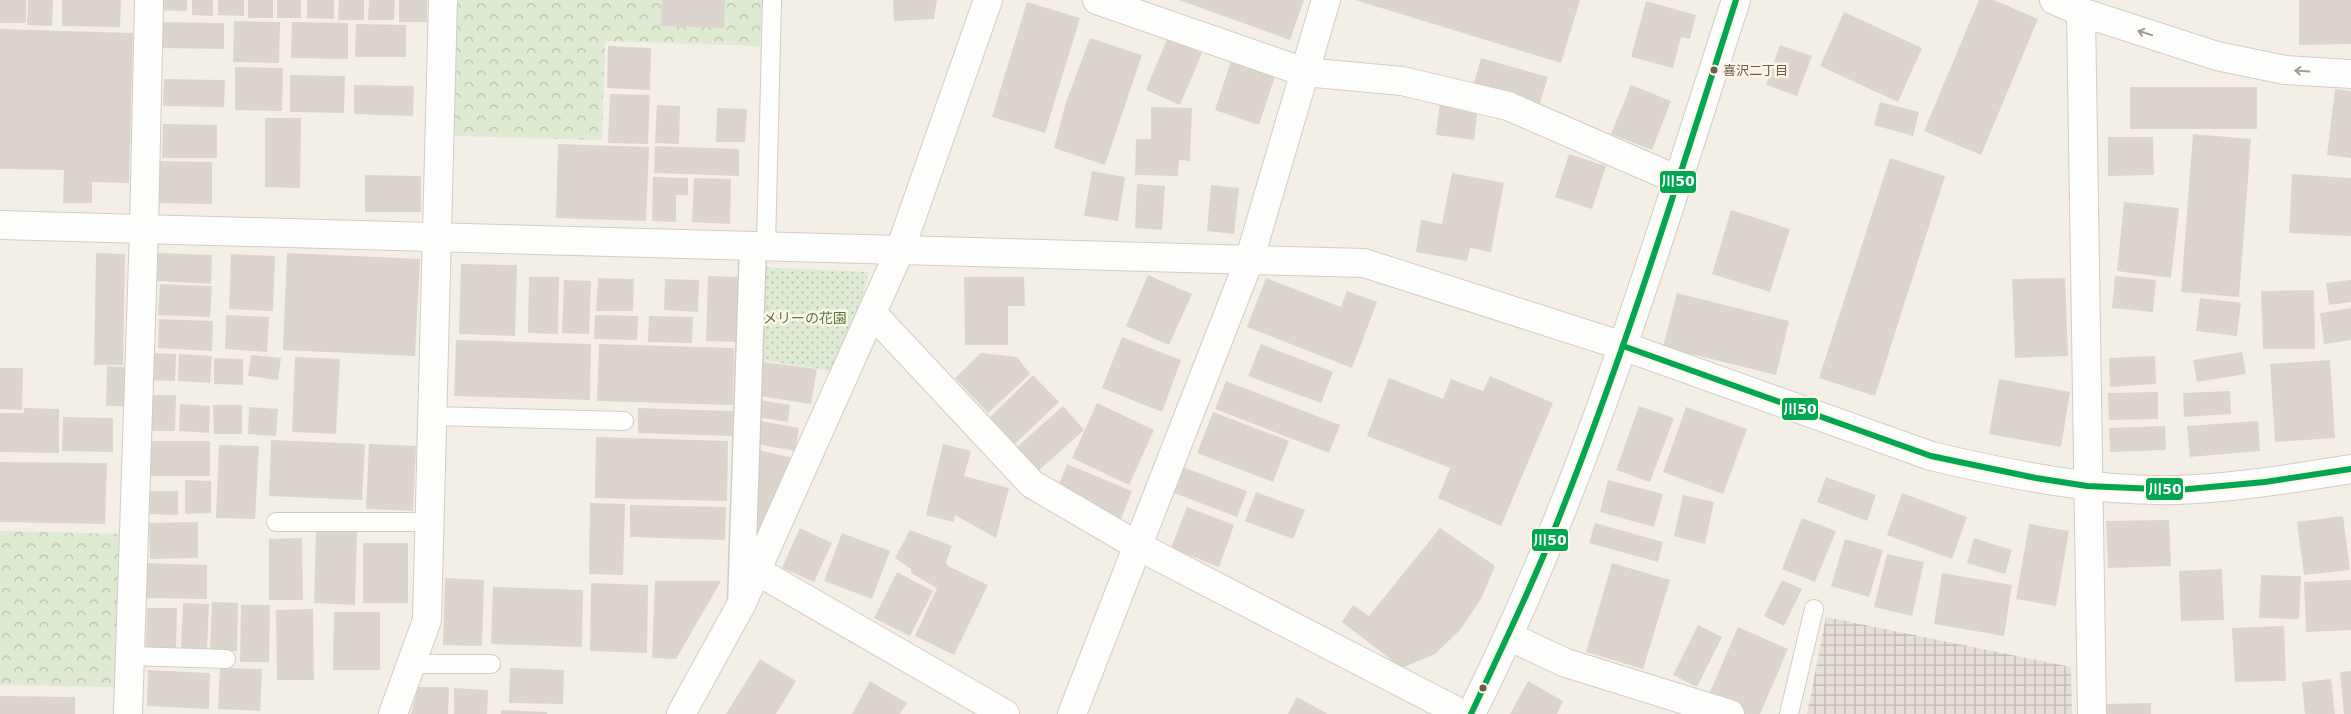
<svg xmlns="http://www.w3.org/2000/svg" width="2351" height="714" font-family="'DejaVu Sans','Noto Sans JP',sans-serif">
  <defs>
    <pattern id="industrial-grid" width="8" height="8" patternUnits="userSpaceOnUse" patternTransform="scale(1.25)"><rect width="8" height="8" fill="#e5dfd8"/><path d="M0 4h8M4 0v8" fill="none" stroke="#beb8b1"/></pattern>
    <pattern id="grass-dots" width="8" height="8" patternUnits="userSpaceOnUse" patternTransform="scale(1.25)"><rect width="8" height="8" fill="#dfead2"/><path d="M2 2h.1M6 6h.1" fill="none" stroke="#b9c1ac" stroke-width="1.8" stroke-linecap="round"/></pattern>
    <pattern id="park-crowns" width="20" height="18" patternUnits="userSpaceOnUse" patternTransform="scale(1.25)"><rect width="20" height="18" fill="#dfead2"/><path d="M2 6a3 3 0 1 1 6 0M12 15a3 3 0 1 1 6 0" fill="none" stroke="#b9c1ac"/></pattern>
  </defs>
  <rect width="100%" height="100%" fill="#f3efe7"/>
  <polygon fill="url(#industrial-grid)" points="1826,617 2071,667 2072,714 1807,714"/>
  <polygon fill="url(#grass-dots)" points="758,267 869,272 853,327 834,371 756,359"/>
  <g fill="url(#park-crowns)">
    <polygon points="457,0 762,0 760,46 605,41 602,140 453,136"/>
    <polygon points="0,531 121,534 119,687 0,685"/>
  </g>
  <g fill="#dcd5cd">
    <rect x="0" y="0" width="26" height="23"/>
    <polygon points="28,0 53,0 52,26 27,25"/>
    <polygon points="62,0 121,0 120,27 62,26"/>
    <polygon points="158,0 187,0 187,11 158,10"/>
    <polygon points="192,0 213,0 213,16 192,15"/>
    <polygon points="218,0 244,0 244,16 218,15"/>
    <rect x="248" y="0" width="25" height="18"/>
    <rect x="277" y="0" width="24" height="18"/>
    <polygon points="307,0 334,0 334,19 307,18"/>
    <polygon points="339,0 364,0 364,20 338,20"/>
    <polygon points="369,0 395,0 394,20 368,20"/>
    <rect x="399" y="0" width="28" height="22"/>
    <polygon points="662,0 725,0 724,28 661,26"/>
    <polygon points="893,0 937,0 934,19 894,21"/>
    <polygon points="1179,0 1304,0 1290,40"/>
    <polygon points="1355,0 1580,0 1561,63"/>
    <polygon points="1979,0 1994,0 2038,19 1981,155 1924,131"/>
    <polygon points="2299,0 2351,0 2351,44 2299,45"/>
    <polygon points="1646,1 1696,15 1690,39 1681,37 1673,68 1631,57"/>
    <polygon points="1027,2 1080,18 1045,133 992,117"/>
    <polygon points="1844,12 1922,48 1898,102 1820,66"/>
    <polygon points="234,21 280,22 279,63 233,62"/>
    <polygon points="159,22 224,23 224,49 160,48"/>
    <polygon points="292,22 348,23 348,59 291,58"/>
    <polygon points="356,24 406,25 406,57 355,57"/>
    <polygon points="0,29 133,33 129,183 92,182 92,203 63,203 64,170 0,169"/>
    <polygon points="1090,38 1142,55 1105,165 1054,148 1066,102"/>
    <polygon points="1167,39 1202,53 1180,105 1146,90"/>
    <polygon points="1780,45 1812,56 1797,96 1766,85"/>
    <polygon points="608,46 651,48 650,90 607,88"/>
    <polygon points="1232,58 1276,73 1259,125 1215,110"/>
    <polygon points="1481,58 1548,77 1539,106 1473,87"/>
    <polygon points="235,67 283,68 282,111 235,110"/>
    <polygon points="290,75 345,76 344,113 290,112"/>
    <polygon points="164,79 225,80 224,107 163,106"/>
    <polygon points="354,85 414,86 413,116 354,114"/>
    <polygon points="1631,85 1671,101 1652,150 1611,134"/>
    <rect x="2130" y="87" width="127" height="42"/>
    <polygon points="2335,89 2351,91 2351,158 2327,155"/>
    <polygon points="610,94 650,95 648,144 608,143"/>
    <polygon points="1440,101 1478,106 1474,140 1436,135"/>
    <polygon points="1880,102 1919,112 1913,136 1874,125"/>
    <polygon points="657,105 680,106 679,144 655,143"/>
    <polygon points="1151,107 1192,108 1190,161 1179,160 1178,176 1135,175 1136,139 1151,139"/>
    <polygon points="717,108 747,109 745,142 716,142"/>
    <polygon points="265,118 301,118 300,188 265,187"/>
    <polygon points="163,124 217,125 217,158 162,158"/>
    <polygon points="2193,134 2251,139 2239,297 2181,292"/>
    <polygon points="2108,137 2153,137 2154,175 2108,176"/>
    <polygon points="558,144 649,147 646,221 556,218"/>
    <polygon points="655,146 739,149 739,176 654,173"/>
    <polygon points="1569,154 1606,166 1592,209 1555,197"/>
    <polygon points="1890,158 1945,176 1875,396 1819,378"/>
    <polygon points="155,161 212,162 212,204 155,203"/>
    <polygon points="1092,171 1125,177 1118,221 1084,216"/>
    <polygon points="1452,173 1504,183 1491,252 1470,248 1467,261 1416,252 1421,220 1442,224"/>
    <polygon points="2292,174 2351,178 2351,236 2289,233"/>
    <polygon points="365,175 421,176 421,212 365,212"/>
    <polygon points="653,177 688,178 688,195 676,195 676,222 652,221"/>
    <polygon points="694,178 731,179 730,224 692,222"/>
    <polygon points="1137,184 1165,186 1162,230 1135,228"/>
    <polygon points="1211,185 1239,188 1234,234 1207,231"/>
    <polygon points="2124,202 2179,208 2171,278 2117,271"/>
    <polygon points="1731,210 1790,229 1770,292 1712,274"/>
    <polygon points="96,253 125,254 123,365 94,365"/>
    <polygon points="157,253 212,255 211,284 156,281"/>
    <polygon points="287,253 420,259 415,356 283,350"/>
    <polygon points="231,254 275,256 273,311 229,309"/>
    <polygon points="461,264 517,265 515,336 459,334"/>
    <polygon points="1148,275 1192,294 1169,345 1126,326"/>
    <polygon points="708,276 738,277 737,342 706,341"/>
    <polygon points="2115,276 2156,280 2153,312 2112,308"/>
    <polygon points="529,277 559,277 558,334 528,333"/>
    <polygon points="964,277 1024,277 1025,306 1008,306 1008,345 965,345"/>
    <polygon points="598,278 634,279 633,311 596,311"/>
    <polygon points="1266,278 1341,307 1347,291 1377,302 1352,368 1247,327"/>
    <polygon points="2065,278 2068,356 2015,358 2012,279"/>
    <polygon points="665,279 699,280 698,312 664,310"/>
    <polygon points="564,280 591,281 589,334 562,333"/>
    <polygon points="2351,280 2351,302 2329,305 2326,283"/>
    <polygon points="160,284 212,286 210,317 158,315"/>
    <polygon points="2314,290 2315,349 2263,349 2261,291"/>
    <polygon points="1677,293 1789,321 1776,375 1663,347"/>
    <polygon points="2200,298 2241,303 2237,336 2196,331"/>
    <polygon points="2351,308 2351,340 2324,344 2320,313"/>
    <polygon points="226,315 269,317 267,352 225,349"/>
    <polygon points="595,315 638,316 637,340 594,339"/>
    <polygon points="649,316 693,317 692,343 648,342"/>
    <polygon points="159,319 213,321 212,351 158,348"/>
    <polygon points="1122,337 1181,360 1162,412 1102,388"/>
    <polygon points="456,340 591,344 590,400 454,396"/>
    <polygon points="599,344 734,348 733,405 597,401"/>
    <polygon points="1261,344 1333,372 1321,403 1248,376"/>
    <polygon points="2242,352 2246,374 2197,382 2193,360"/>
    <polygon points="149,353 176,354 175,381 148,380"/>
    <polygon points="981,353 1017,357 1030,374 988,413 955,378"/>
    <polygon points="179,354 212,356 210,383 178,381"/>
    <polygon points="251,355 281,358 278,380 248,376"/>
    <polygon points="2155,356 2156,384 2110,387 2109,358"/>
    <polygon points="295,357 340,359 336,434 292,432"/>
    <polygon points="214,358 243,359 243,385 214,384"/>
    <polygon points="2330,360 2335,438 2275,442 2270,364"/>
    <polygon points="763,362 817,369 811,404 758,396"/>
    <polygon points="107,366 126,367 126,406 106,406"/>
    <polygon points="0,368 23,368 22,410 0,409"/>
    <polygon points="1033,375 1059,402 1015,444 990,417"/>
    <polygon points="1490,376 1553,403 1501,526 1438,498 1450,468 1367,436 1389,378 1443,399 1451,379 1483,391"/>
    <polygon points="1999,379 2070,392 2061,447 1989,434"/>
    <polygon points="1226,381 1340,425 1329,453 1215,409"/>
    <polygon points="2230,391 2231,414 2184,417 2183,393"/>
    <polygon points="2158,392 2158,419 2109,420 2108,393"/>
    <polygon points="146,395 176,395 175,431 146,431"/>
    <polygon points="759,400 790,405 788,422 756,417"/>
    <polygon points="1097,403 1154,430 1129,485 1072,458"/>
    <polygon points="180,404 210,406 209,433 179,431"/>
    <polygon points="213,405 242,405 242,434 214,434"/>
    <polygon points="1063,406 1084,430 1038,471 1017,447"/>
    <polygon points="1639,406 1674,418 1650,482 1616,470"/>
    <polygon points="249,407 278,409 276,436 248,434"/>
    <polygon points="1686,407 1747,429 1723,494 1663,472"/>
    <polygon points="24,408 59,409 59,453 0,452 0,413 24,413"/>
    <polygon points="638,408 733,411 732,436 638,433"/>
    <polygon points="1213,412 1289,441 1273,482 1197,453"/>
    <polygon points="63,417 113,418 113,452 62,451"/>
    <polygon points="761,421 799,428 795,451 757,444"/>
    <polygon points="2258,421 2260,451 2190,457 2187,426"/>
    <polygon points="2165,426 2166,450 2110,452 2109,428"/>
    <polygon points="596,437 728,441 727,501 595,498"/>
    <polygon points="271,440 365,444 362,500 269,496"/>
    <rect x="150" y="441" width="60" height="35"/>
    <polygon points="369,444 416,446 413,511 366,509"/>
    <polygon points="943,444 971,451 964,476 1009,488 996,538 955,515 954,522 926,515"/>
    <polygon points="219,445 259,446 255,519 216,518"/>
    <polygon points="759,450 793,458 758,544"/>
    <polygon points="0,462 107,463 105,524 0,522"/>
    <polygon points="1067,464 1132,491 1119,524 1056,492"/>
    <polygon points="1183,467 1247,491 1237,517 1174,493"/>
    <polygon points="1826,477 1876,495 1867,521 1817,502"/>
    <polygon points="185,480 211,481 211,513 185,514"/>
    <polygon points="1608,480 1663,494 1654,527 1600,512"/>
    <polygon points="146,491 178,491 178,515 146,514"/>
    <polygon points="1256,492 1305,510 1293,539 1245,521"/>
    <polygon points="1902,493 1967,517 1952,559 1887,535"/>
    <polygon points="1683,495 1714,502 1705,544 1674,536"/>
    <polygon points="590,503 625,504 623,575 589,574"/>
    <polygon points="630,505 726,507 725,540 630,537"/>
    <polygon points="1187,507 1234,525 1219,567 1171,548"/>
    <polygon points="2343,516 2350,570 2304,575 2297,522"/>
    <polygon points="1802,518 1836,531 1815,582 1782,569"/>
    <polygon points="2169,520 2171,566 2108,568 2106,521"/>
    <polygon points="198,522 198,558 150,559 149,523"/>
    <polygon points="1595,523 1663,542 1658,562 1589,543"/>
    <polygon points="2029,524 2069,531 2056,606 2016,599"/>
    <polygon points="800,528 832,543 814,582 782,568"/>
    <polygon points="1440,528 1495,566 1481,599 1460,630 1435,654 1402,668 1342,622 1353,605 1369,616"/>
    <polygon points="316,530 357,531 355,605 314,603"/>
    <polygon points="910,530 952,546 946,562 948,566 988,585 954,655 915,636 937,588 911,573 911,569 895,558"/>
    <polygon points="842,533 890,551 872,599 824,581"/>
    <polygon points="302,538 303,600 269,600 269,539"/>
    <polygon points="1974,538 2012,550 2005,574 1967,563"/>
    <polygon points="1845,539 1883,550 1869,597 1831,586"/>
    <rect x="363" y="543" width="45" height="60"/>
    <polygon points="1887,554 1924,562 1912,616 1874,607"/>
    <polygon points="144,563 207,565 207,599 144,598"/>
    <polygon points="1612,563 1670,580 1643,669 1586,652"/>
    <polygon points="2222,569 2224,620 2181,621 2179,571"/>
    <polygon points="897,572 933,591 910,636 874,618"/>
    <polygon points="1942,573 2012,585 2004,636 1934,624"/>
    <polygon points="2261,575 2301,576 2299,619 2259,618"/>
    <polygon points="445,578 484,580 482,646 443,645"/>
    <polygon points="1782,580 1802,589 1784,626 1764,616"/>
    <polygon points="2351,580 2351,630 2306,632 2304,582"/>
    <polygon points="655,581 721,581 676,659 652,658"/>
    <polygon points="591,583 648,585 647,653 590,651"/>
    <polygon points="493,587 583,590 582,647 491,644"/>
    <polygon points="212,602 238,603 237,651 210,650"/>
    <polygon points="183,603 209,604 207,649 181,648"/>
    <polygon points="241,605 270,605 269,662 240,662"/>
    <polygon points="147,608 177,608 176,648 146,647"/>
    <polygon points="313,609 314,680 277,680 276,610"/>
    <polygon points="334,612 380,612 380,670 333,670"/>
    <polygon points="1698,625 1722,637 1697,687 1673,675"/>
    <polygon points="2284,626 2286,681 2235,682 2232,628"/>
    <polygon points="1738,627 1788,649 1760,714 1742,714 1707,699"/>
    <polygon points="760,659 796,681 776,714 726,714"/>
    <polygon points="220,668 262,669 260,711 218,709"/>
    <polygon points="510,668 564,670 563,704 509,703"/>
    <polygon points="148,670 210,673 209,709 147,706"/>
    <polygon points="2351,671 2351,714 2344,714 2340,672"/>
    <polygon points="2331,679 2335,714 2305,714 2302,682"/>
    <polygon points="870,681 907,703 900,714 852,714"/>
    <polygon points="1528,681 1563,701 1557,714 1510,714"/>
    <polygon points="418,687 449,687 448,714 411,714"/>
    <polygon points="454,688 488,690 487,714 454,714"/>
    <polygon points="0,696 75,697 75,714 0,714"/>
    <polygon points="1297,697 1328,714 1288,714"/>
    <polygon points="2151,703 2151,714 2106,714 2105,704"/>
    <polygon points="501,710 547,712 547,714 501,714"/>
  </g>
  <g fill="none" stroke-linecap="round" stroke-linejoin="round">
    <g stroke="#d2ccc6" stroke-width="20">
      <g id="service">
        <polyline points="766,246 772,0"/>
        <polyline points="432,416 624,421"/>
        <polyline points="276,522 429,522"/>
        <polyline points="130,656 226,659"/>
        <polyline points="411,664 491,664"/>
        <polyline points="1789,714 1814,609"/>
      </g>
    </g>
    <g stroke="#d2ccc6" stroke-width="29">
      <polyline id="pedestrian" points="741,605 753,246"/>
    </g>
    <g stroke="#d2ccc6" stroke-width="30">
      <g id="minor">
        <polyline points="1097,0 1304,72 1402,81 1508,106 1678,180"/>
        <polyline points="2054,0 2081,12 2217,56 2285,70 2351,74"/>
        <polyline points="2081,12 2092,714"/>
        <polyline points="872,313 1032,484 1138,546 1462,714"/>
        <polyline points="757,571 1005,714"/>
        <polyline points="1510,637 1566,663 1730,714"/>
        <polyline points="128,714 144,229 149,0"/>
        <polyline points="393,714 427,620 443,0"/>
        <polyline points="681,714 741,605 900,250 988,0"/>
        <polyline points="1072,714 1249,261 1326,0"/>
      </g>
    </g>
    <g stroke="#d2ccc6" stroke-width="30">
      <g id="tertiary">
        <path d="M0,225l1364,38 259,83 308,110c81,19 163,36 247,34 58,-2 116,-12 173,-21"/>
        <path d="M1471,714c114,-227 187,-473 265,-714"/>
      </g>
    </g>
    <use href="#service" stroke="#fdfdfb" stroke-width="18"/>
    <use href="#pedestrian" stroke="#fdfdfb" stroke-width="26"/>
    <use href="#minor" stroke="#fdfdfb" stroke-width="28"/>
    <use href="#tertiary" stroke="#fdfdfb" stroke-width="28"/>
    <g stroke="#fdf5e6" stroke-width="10">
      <g id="bus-1">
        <polyline points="1623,346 1931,456 2036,478 2087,486 2178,490 2265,482 2351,469"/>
        <path d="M1471,714c27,-58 55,-115 79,-174 72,-177 128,-359 186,-540"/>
      </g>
    </g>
    <use href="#bus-1" stroke="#00a651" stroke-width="6"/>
  </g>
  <defs><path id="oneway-shaft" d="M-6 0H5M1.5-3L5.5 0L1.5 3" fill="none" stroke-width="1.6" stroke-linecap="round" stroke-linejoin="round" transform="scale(1.25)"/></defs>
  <g stroke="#a79b91">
    <use href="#oneway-shaft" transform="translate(2145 33) rotate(-162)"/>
    <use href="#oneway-shaft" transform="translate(2302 71) rotate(-176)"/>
  </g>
  <g fill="#6e594b" stroke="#fdf5e6" stroke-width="2">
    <circle cx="1714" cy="70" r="4.5"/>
    <circle cx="1483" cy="688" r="4.5"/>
  </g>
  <g text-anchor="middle" stroke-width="5" stroke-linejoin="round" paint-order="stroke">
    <g font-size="13" fill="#6e594b" stroke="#fdf5e6" text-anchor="start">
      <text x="1723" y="75">喜沢二丁目</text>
    </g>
    <g font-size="14" fill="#547947" stroke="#fdf5e6">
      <text x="805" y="323">メリーの花園</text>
    </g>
  </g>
  <g stroke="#fdf5e6" stroke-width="2">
    <rect x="1659" y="170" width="38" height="24" rx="5" fill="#00a651"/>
    <rect x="1781" y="397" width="38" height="24" rx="5" fill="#00a651"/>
    <rect x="2145" y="477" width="39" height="24" rx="5" fill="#00a651"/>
    <rect x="1531" y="528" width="38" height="24" rx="5" fill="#00a651"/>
  </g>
  <g font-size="14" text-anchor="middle" font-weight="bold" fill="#fff">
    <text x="1678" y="186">川50</text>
    <text x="1800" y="414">川50</text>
    <text x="2165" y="494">川50</text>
    <text x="1550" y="545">川50</text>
  </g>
</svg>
